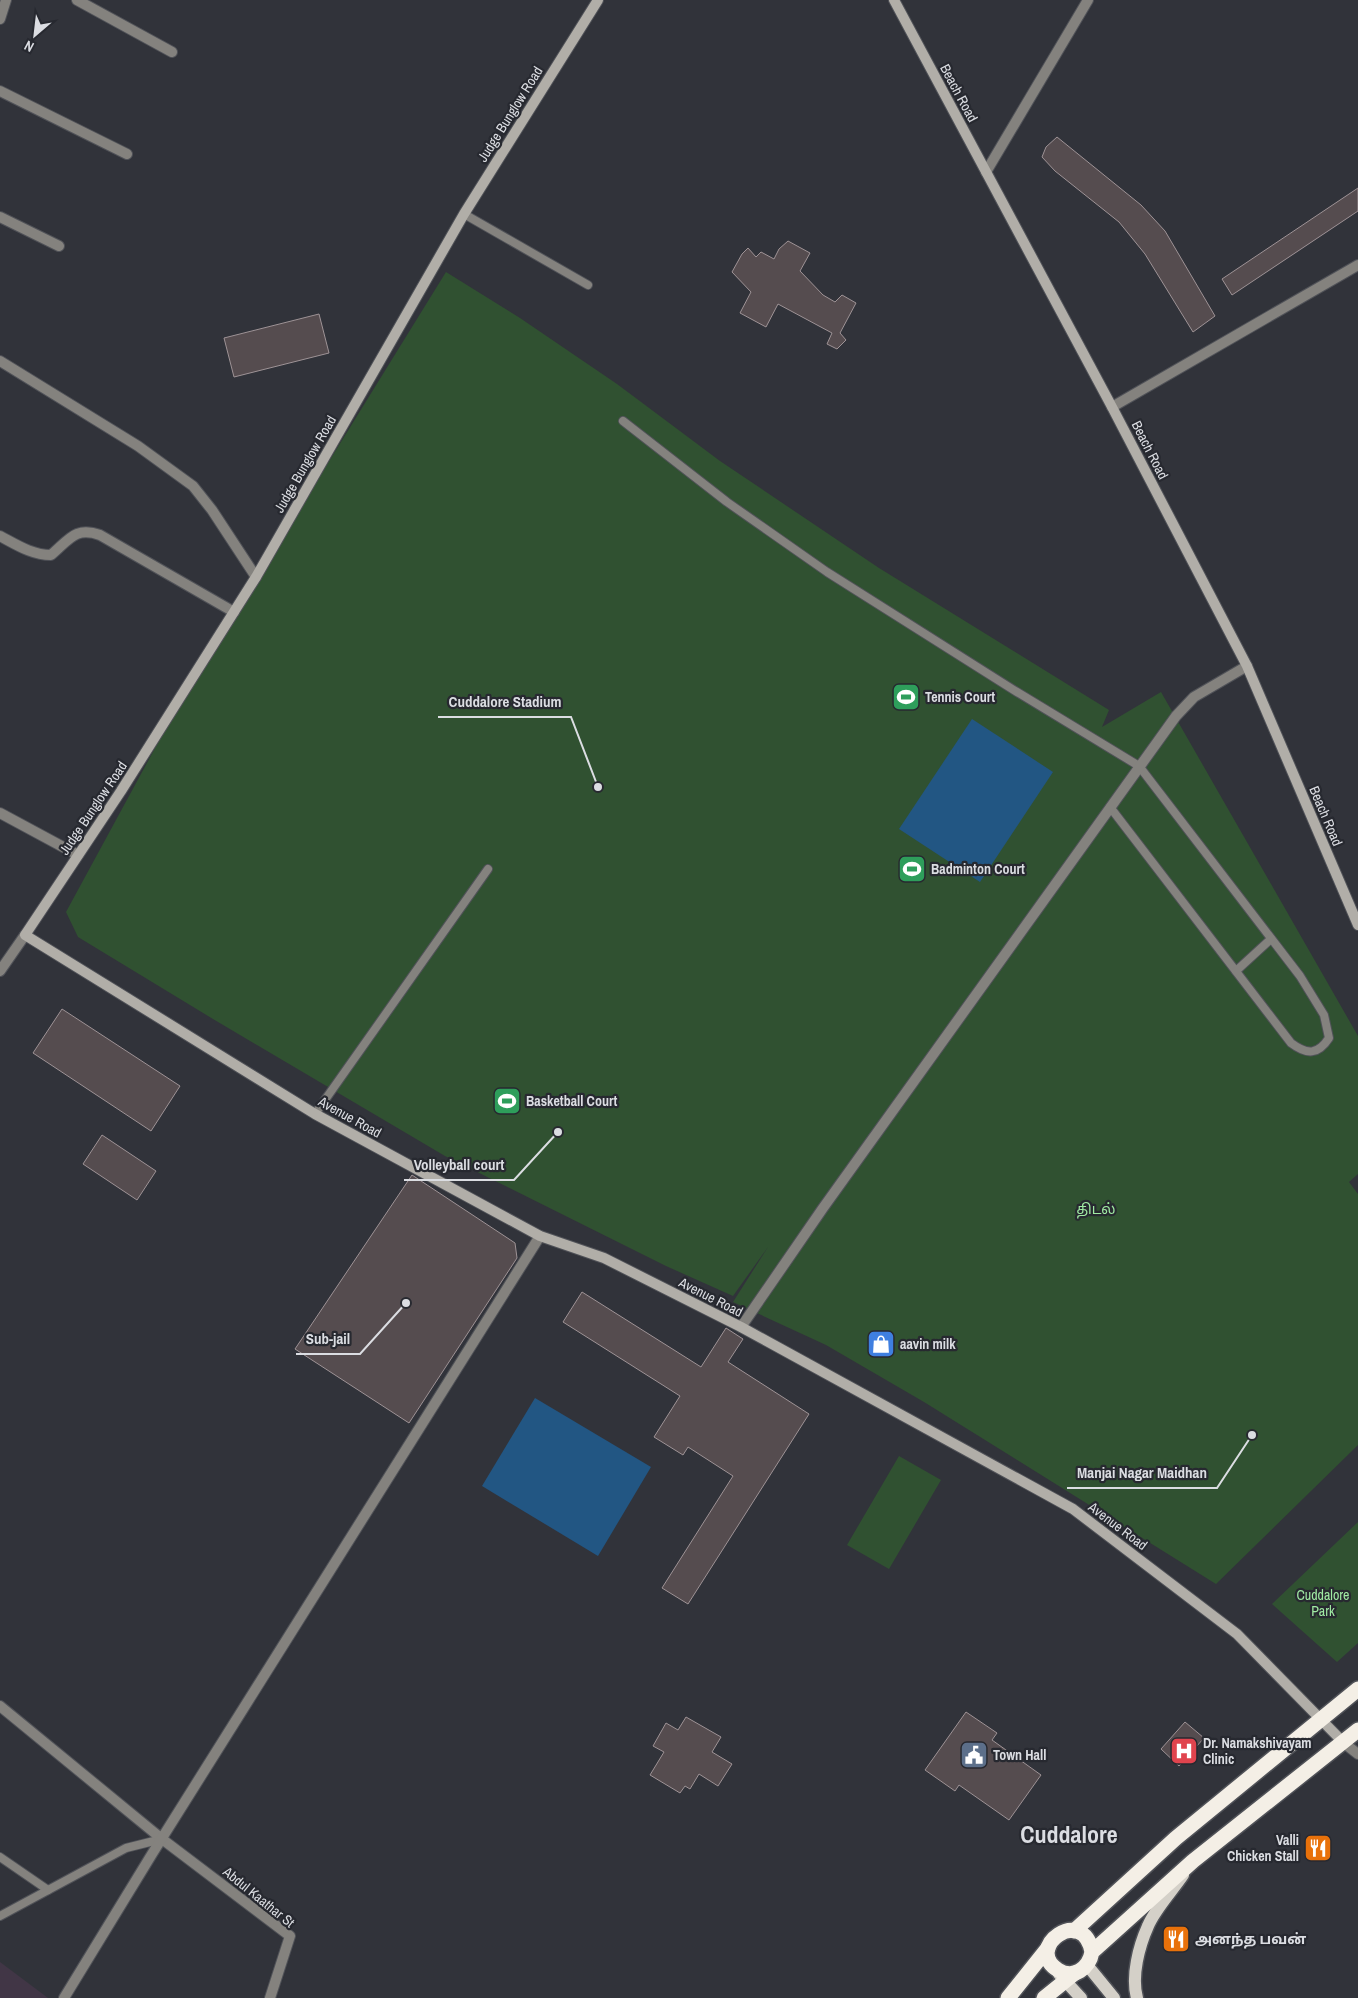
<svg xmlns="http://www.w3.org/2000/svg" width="1358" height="1998" font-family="'Archivo Narrow','Noto Sans Tamil',sans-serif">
  <rect width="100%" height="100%" fill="#31333a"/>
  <polygon fill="#413646" points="0,1962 48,1998 0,1998"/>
  <g fill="#305131">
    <polygon points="446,272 520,318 617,384 720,461 879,568 1109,710 1102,727 1161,692 1358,1036 1358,1174 1349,1182 1358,1194 1358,1445 1216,1584 924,1402 826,1345 733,1302 768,1247 733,1296 666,1266 445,1156 213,1019 78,937 66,912 179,704"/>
    <polygon points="899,1456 941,1480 889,1569 847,1545"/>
    <polygon points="1358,1522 1358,1643 1337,1662 1272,1604"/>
  </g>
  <g fill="#225683">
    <polygon points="972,719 1053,772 980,882 899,829"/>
    <polygon points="535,1398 651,1467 598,1556 482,1486"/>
  </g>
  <g fill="#554c4f" stroke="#9e9396">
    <polygon points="1057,137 1141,205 1165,231 1215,316 1193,332 1145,254 1119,222 1055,171 1042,157 1046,147"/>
    <polygon points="1358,188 1358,211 1232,295 1222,279"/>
    <polygon points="788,241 810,253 800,271 823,295 835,302 842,295 856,303 840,333 846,340 837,349 827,344 832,333 778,304 766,327 740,313 751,292 732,272 742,254 748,248 756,257 761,252 774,259 779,249"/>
    <polygon points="319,314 329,353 234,377 224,338"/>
    <polygon points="62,1009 180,1086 151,1131 33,1053"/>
    <polygon points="102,1135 156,1171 137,1200 83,1164"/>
    <polygon points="412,1175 515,1243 517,1258 409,1423 295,1349"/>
    <polygon points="582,1292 701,1367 726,1328 743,1339 728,1362 809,1414 688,1604 662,1588 733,1476 688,1447 683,1455 654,1437 680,1396 563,1322"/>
    <polygon points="966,1712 997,1733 992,1740 1041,1775 1009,1820 959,1785 955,1791 925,1770"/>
    <polygon points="686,1717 721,1737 712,1752 732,1764 718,1786 699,1774 690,1789 685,1786 680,1793 650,1775 664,1752 653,1746 666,1723 678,1730"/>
    <polygon points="1185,1722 1204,1738 1179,1766 1161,1749"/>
  </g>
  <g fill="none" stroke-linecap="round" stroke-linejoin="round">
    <g stroke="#505258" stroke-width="10">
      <g id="lane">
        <polyline points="464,214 588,285"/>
        <path d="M623,421l104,81 100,70 190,120 122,74 161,210 24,39 5,23c-11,17 -22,17 -38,5l-181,-236"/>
        <polyline points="1236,971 1271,939"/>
        <polyline points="315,1114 488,869"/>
        <polyline points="0,1857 48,1890"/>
        <polyline points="0,1916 126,1848 162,1839"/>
      </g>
    </g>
    <g stroke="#505258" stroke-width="12">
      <g id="street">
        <polyline points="77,0 172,52"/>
        <polyline points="0,19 6,0"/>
        <polyline points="0,91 127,154"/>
        <polyline points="986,172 1088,0"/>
        <polyline points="0,217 59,246"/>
        <polyline points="0,361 138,446 193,486 212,510 256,577"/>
        <polyline points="1112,407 1358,265"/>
        <path d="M0,536c17,9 32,19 51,19 18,-15 24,-29 49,-20l134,77"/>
        <polyline points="0,813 78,855"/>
        <polyline points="0,971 25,935"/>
        <polyline points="741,1327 823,1208 1176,716 1194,697 1247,666"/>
        <polyline points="0,1706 162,1839 290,1936 270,1998"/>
        <polyline points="1344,1743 1358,1754"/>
        <polyline points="64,1998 152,1854 540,1236"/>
      </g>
    </g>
    <g stroke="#505258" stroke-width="12">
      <g id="secondary">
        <polyline points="598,0 464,214 256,577 121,791 25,935 315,1114 540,1236 604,1258 741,1327 1073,1509 1237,1634 1344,1743"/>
        <polyline points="894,0 1112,407 1247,666 1358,925"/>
      </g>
    </g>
    <g stroke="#505258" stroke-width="15">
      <g id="primary">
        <polyline points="1087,1965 1114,1998"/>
        <polyline points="1059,1974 1081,1998"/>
        <path d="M1137,1998c-6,-22 2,-52 11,-72 7,-17 25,-36 35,-51"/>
      </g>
    </g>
    <g stroke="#505258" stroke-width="18">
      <g id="highway">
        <polyline points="1074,1931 1176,1838 1358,1689"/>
        <path d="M1092,1952c-9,-48 -69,-4 -34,18 16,10 31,-2 34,-18l101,-91 165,-131"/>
        <polyline points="1008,1998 1048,1948"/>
        <polyline points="1044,1998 1075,1973"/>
      </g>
    </g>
    <use href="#lane" stroke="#84827e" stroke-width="8"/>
    <use href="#street" stroke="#84827e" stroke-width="10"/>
    <use href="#secondary" stroke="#b1aea8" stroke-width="10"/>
    <use href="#primary" stroke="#d4d0c8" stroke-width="12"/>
    <use href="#highway" stroke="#f4efe6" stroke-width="15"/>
  </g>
  <defs>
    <g id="stadium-square" transform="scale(1.4375)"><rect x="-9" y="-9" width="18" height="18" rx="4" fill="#2e9e5b" stroke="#272930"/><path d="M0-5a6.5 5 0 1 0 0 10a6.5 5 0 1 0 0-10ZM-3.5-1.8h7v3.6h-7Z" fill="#fff"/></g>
    <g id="shop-square" transform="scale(1.4375)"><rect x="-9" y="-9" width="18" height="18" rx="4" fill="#3f7fe0" stroke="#272930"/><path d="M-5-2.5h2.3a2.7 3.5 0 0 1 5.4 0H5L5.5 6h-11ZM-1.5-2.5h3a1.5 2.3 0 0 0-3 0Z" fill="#fff"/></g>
    <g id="hospital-square" transform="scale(1.4375)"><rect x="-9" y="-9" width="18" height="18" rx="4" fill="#e0444e" stroke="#272930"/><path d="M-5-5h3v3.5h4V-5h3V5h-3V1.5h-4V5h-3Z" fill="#fff"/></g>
    <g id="civic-square" transform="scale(1.4375)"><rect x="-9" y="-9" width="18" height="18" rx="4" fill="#5c6f8a" stroke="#272930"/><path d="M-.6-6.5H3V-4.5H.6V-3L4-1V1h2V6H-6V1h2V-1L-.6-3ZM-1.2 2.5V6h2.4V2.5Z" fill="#fff"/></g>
    <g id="restaurant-square" transform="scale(1.4375)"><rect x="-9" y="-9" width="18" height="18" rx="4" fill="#e8710a" stroke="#272930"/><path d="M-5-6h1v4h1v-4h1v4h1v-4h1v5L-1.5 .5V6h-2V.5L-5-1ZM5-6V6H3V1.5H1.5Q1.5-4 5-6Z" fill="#fff"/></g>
  </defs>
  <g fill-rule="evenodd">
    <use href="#stadium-square" x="906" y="697"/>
    <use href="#stadium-square" x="912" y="869"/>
    <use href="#stadium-square" x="507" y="1101"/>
    <use href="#shop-square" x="881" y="1344"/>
    <use href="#hospital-square" x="1184" y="1751"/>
    <use href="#civic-square" x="974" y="1755"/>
    <use href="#restaurant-square" x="1318" y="1848"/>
    <use href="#restaurant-square" x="1176" y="1939"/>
  </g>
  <g text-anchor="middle" stroke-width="4.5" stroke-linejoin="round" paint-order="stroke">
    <g font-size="14" fill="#dbdde2" stroke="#272930">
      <text transform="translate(959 93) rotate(62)" y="5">Beach Road</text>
      <text transform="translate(510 114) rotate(-58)" y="5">Judge Bunglow Road</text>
      <text transform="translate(1150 450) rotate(63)" y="5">Beach Road</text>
      <text transform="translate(305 464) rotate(-60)" y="5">Judge Bunglow Road</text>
      <text transform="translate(93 808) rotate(-56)" y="5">Judge Bunglow Road</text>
      <text transform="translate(1326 816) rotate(67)" y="5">Beach Road</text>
      <text transform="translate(350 1117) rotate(29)" y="5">Avenue Road</text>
      <text transform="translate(711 1297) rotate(27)" y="5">Avenue Road</text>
      <text transform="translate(1118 1526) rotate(37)" y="5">Avenue Road</text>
      <text transform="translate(259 1897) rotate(39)" y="5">Abdul Kaathar St</text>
    </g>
    <g font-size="14" font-weight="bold" fill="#dbdde2" stroke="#272930" text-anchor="start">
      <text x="925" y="702">Tennis Court</text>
      <text x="931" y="874">Badminton Court</text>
      <text x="526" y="1106">Basketball Court</text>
      <text x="900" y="1349">aavin milk</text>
      <text x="1203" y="1748">Dr. Namakshivayam<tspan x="1203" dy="16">Clinic</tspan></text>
      <text x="993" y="1760">Town Hall</text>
      <text x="1299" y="1845" text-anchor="end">Valli<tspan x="1299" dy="16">Chicken Stall</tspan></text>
      <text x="1195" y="1944">அனந்த பவன்</text>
    </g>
    <g font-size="14" fill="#a0eaa3" stroke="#272930">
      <text x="1096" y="1214">திடல்</text>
      <text x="1323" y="1600">Cuddalore<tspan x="1323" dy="16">Park</tspan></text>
    </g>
    <g font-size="24" font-weight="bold" fill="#dbdde2" stroke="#272930">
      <text x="1069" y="1843">Cuddalore</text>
    </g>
  </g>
  <path fill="none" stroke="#dbdde2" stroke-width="2" d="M598 787L571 717H438M558 1132L514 1180H404M406 1303L360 1354H296M1252 1435L1217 1488H1067"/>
  <g fill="#dbdde2" stroke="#272930" stroke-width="2">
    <circle cx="598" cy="787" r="5"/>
    <circle cx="558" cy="1132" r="5"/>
    <circle cx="406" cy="1303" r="5"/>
    <circle cx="1252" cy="1435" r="5"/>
  </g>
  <g font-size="15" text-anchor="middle" font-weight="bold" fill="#dbdde2" stroke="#272930" stroke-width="4.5" stroke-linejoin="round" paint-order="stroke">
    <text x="505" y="707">Cuddalore Stadium</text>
    <text x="459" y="1170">Volleyball court</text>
    <text x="328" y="1344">Sub-jail</text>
    <text x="1142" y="1478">Manjai Nagar Maidhan</text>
  </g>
  <g transform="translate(35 35) rotate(208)" stroke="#272930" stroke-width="4" paint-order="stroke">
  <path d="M0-4L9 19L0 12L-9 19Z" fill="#dbdde2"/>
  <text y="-8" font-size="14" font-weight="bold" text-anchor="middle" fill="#dbdde2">N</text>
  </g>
</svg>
